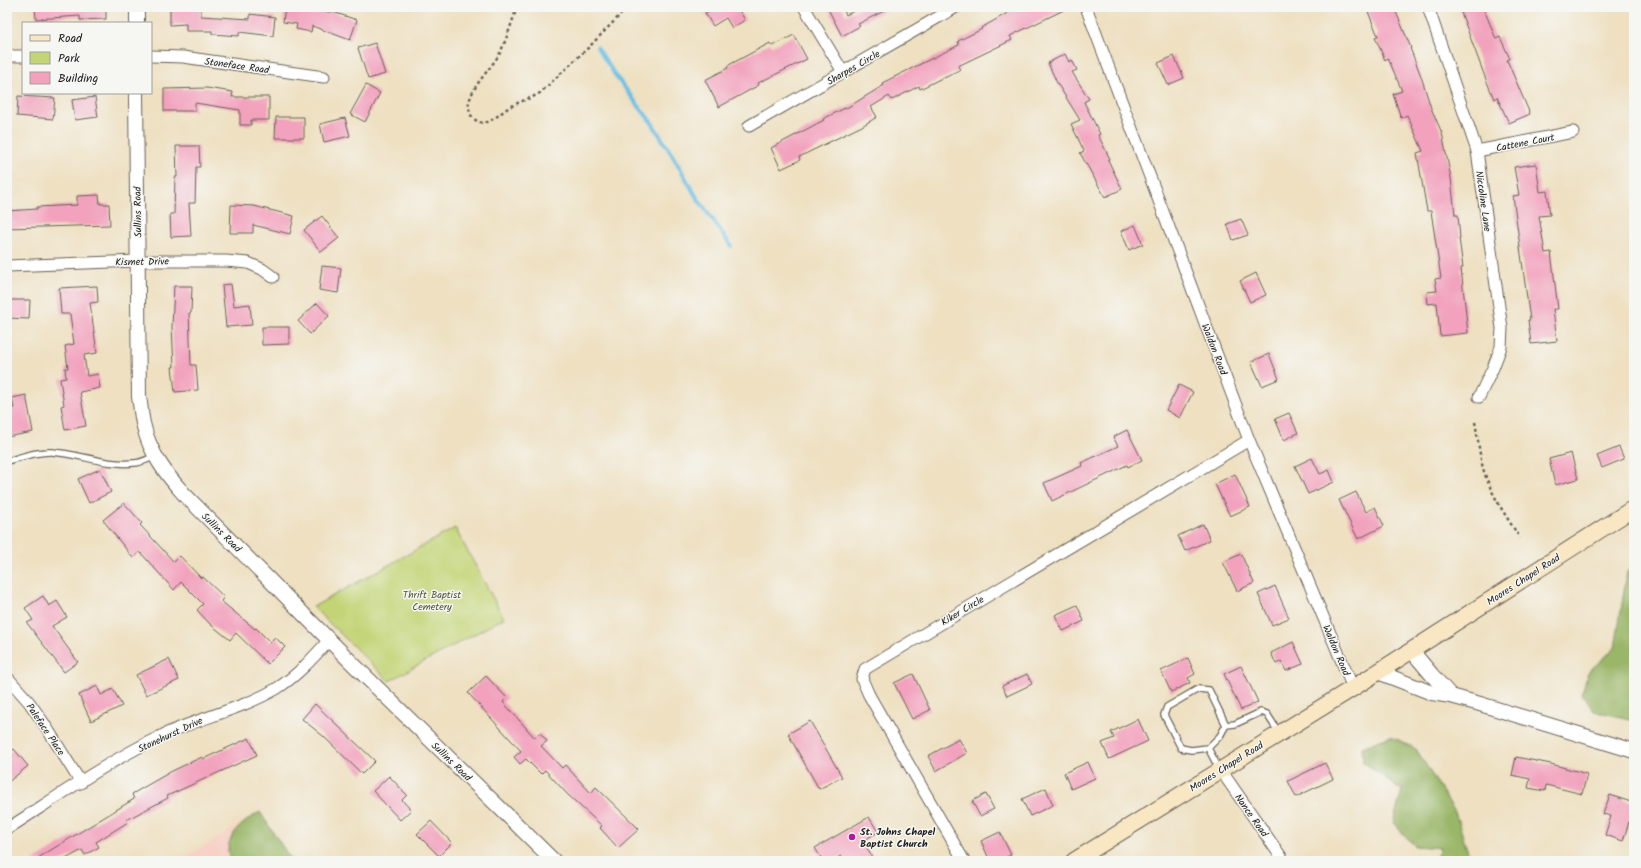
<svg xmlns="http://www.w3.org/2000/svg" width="1641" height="868" font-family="Kalam,sans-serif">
  <rect width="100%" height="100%" fill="#f6f6f2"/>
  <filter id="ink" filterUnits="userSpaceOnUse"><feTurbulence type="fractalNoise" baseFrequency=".025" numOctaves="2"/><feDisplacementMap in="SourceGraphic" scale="8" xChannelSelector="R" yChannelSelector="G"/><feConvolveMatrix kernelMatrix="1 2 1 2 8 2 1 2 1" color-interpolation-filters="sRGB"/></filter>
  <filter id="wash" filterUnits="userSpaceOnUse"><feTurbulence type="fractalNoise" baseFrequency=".012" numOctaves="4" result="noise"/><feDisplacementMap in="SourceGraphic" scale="16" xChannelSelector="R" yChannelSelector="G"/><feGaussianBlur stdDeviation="0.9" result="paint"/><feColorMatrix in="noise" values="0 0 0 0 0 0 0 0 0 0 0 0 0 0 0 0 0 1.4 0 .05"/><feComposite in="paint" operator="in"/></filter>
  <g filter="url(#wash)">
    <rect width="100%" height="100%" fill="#eee0c1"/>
    <polygon fill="#f7d1c6" points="260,812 292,861 180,861"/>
    <polygon fill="#c3d476" stroke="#707849" points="455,528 504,618 389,681 313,607"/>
    <g fill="#9ab667" stroke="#5b6942">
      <polygon points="1634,564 1634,720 1594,711 1582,694 1588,672 1615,648 1627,572"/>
      <polygon points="1391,736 1416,749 1455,812 1470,858 1475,861 1435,861 1440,848 1415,846 1393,823 1402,790 1363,762 1362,747"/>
      <path d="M260,812l32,49h-62c0,-3 -2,-7 -2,-10 0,-18 18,-31 32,-39z"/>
    </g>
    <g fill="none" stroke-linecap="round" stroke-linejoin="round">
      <polyline stroke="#67bfe5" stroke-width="4" points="597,47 617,78 652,123 674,158 696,196 731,246"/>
    </g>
    <g id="blocks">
      <g fill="#f2a2bd">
        <polygon points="35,7 106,7 106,19 80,20 80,16 36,19"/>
        <polygon points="170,7 201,7 201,16 250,19 250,14 275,17 273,36 239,32 239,36 212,34 212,31 186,31 186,24 170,25"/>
        <polygon points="285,7 299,7 330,12 330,11 357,20 350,40 312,26 311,32 296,29 297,24 283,22"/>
        <polygon points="716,7 745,7 739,10 745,20 732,28 726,18 713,26 705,13"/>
        <polygon points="827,7 842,7 846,15 862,7 892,7 858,24 860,26 842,36"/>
        <polygon points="1018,7 1070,7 1010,36 1012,40 958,66 960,70 944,78 944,77 920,89 919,86 892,100 889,96 871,107 877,117 862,126 799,157 800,160 781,169 771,148 824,120 823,119 845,108 845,109 884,85 882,83 959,45 958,41 982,29 981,28"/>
        <polygon points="1366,7 1394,7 1411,48 1410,48 1421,76 1431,108 1442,133 1451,178 1455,215 1458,215 1460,238 1459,238 1463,268 1461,268 1468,333 1440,336 1437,303 1428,304 1427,292 1437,291 1435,279 1441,278 1431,211 1427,211 1417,153 1423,151 1407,115 1401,118 1393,94 1402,91 1388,58 1385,60 1375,37 1378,36"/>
        <polygon points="1459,7 1483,7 1496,39 1500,37 1510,59 1507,60 1530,114 1509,123 1497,97 1494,99 1485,77"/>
        <polygon points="794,35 807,59 758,83 759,85 719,107 705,80 728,68 727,66 770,43 772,46"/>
        <polygon points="375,43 385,74 368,79 358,48"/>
        <polygon points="1065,54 1069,62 1072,60 1077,70 1072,72 1089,99 1084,102 1100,134 1098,135 1110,159 1108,160 1122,189 1105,197 1080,153 1084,151 1071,124 1080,120 1057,83 1048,63"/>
        <polygon points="1174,56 1184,78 1168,85 1158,63"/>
        <polygon points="366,85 380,93 365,122 350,114"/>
        <polygon points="207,88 233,92 232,97 269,97 269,120 251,120 251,125 240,125 240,110 195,103 195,111 164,111 164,89"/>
        <polygon points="18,96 55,98 53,119 17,116"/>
        <polygon points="95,97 98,117 75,120 72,100"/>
        <polygon points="276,117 304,117 304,138 275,138"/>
        <polygon points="345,118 350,136 324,142 320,124"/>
        <polygon points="176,146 199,146 200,167 196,167 195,203 189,203 191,236 171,237 170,214 174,214 175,177 177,177"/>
        <polygon points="1536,164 1540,192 1547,191 1550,215 1539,216 1545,253 1551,252 1558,309 1553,309 1557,341 1531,344 1528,320 1530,320 1513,196 1519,195 1514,167"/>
        <polygon points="99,195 100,204 109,204 110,225 7,228 7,211 37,209 37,207 77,205 77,196"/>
        <polygon points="231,205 254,206 294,216 290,234 253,225 253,233 230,233"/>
        <polygon points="322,216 339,238 321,252 304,230"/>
        <polygon points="1241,219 1248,235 1233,240 1227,224"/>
        <polygon points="1135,225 1143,244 1129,250 1121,231"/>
        <polygon points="322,266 341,268 338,293 319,290"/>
        <polygon points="1256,273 1266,295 1250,302 1240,281"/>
        <polygon points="231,284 234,306 250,304 252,325 226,327 222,285"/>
        <polygon points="97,286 98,302 90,303 97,353 84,355 87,376 98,374 100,388 80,392 86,426 65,430 61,406 64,405 60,379 66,378 65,368 68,368 65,346 74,344 70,314 61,314 59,288"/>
        <polygon points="174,286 192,286 191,313 189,313 191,365 196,365 198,390 175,392 172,367 174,367 172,327"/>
        <polygon points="7,300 30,300 29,319 7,318"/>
        <polygon points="317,303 329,316 310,334 298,321"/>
        <polygon points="262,327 289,327 289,344 262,345"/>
        <polygon points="1269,354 1279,379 1262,386 1251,362"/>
        <polygon points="1179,385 1193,392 1180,418 1166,410"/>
        <polygon points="26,395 33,432 7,437 7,409 14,408 12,398"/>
        <polygon points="1289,413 1298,433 1284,440 1275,419"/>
        <polygon points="1127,430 1142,460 1128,467 1127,465 1052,501 1044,483 1082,466 1081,463 1118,446 1113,437"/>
        <polygon points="1619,447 1624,459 1602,468 1597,456"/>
        <polygon points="1571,453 1578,479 1555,485 1549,459"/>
        <polygon points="1312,458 1320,474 1329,470 1334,482 1308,494 1295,466"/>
        <polygon points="100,469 111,492 89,503 78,479"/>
        <polygon points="1235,474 1250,507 1230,516 1215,484"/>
        <polygon points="1356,492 1366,512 1375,507 1384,526 1358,539 1339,500"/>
        <polygon points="124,503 142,523 140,525 174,562 180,556 201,578 203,577 224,597 221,601 255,629 256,628 270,642 275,637 285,647 268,664 236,633 230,640 210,624 197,610 203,604 181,582 174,590 140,552 133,558 103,520"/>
        <polygon points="1203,524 1210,540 1185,551 1178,536"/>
        <polygon points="1241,554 1254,583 1237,591 1223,562"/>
        <polygon points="1275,586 1289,618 1272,625 1258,594"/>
        <polygon points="43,596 49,606 57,601 67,617 52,626 78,662 64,672 27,623 33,620 25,608"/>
        <polygon points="1077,605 1084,621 1063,631 1055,615"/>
        <polygon points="1293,642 1303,664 1286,671 1281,661 1276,664 1271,653"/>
        <polygon points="1188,658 1195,674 1188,678 1190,683 1171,692 1161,671"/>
        <polygon points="169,659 179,680 146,695 136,675"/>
        <polygon points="1241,666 1258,702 1241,710 1224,674"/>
        <polygon points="913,674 930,710 912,719 894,683"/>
        <polygon points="1027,674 1032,684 1007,696 1002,686"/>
        <polygon points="486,676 507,698 503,702 535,738 540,733 547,741 541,746 562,768 565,765 591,793 596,787 639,829 618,848 600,828 602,826 567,794 545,770 541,774 526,759 520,764 514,757 521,751 468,693"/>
        <polygon points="97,686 101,695 113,689 122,706 91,721 79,695"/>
        <polygon points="315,704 375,761 362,774 323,736 302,719"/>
        <polygon points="1138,719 1148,741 1109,759 1102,743 1114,738 1111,732"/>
        <polygon points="810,721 842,777 819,789 788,734"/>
        <polygon points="249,738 257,755 167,796 168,798 126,820 128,822 96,842 99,847 85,855 82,850 62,861 33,861 134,799 132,794 172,771 202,757 203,759"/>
        <polygon points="959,739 967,753 936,771 928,756"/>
        <polygon points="14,749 28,766 7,783 7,755"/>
        <polygon points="1516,757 1551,764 1587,774 1582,794 1546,785 1545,791 1528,788 1530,779 1512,775"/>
        <polygon points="1088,762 1095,778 1071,789 1064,773"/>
        <polygon points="1325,763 1333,779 1296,797 1288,781"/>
        <polygon points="389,776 407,795 402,800 411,810 400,820 373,791"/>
        <polygon points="1046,788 1053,805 1030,816 1022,799"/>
        <polygon points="986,794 994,809 980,816 972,801"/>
        <polygon points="1610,795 1634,803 1634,824 1629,822 1623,841 1605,835 1611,816 1603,814"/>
        <polygon points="869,817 878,832 863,841 874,861 844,861 841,856 832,861 823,861 815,848"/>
        <polygon points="431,821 452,843 439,856 417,834"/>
        <polygon points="1000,832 1011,855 998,861 990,861 981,841"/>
      </g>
    </g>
  </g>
  <g filter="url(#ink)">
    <use href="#blocks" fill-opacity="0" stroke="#666156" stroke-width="1"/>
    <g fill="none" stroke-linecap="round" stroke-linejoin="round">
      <g stroke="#666156" stroke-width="8">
        <g id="service">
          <path d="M7,461c15,-4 30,-10 45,-9 28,2 55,14 82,11 7,0 14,-4 21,-7"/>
          <polyline points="1226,725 1235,724 1261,712 1267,714 1279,733"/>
          <polyline points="1208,748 1220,736 1226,725 1209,690 1198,689 1167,707 1164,715 1181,748 1191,750 1208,748 1219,769"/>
        </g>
      </g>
      <g stroke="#666156" stroke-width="13">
        <g id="minor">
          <polyline points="804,7 843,72"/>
          <polyline points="1086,7 1249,440 1353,688"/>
          <polyline points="1428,7 1477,151 1502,328 1501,347 1493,368 1479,397"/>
          <polyline points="7,56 23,56"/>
          <polyline points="151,56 183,57 324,77"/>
          <polyline points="749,126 956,7"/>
          <polyline points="1477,151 1573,132"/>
          <polyline points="7,266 138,261 226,261 248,263 262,269 273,277"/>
          <polyline points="7,677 29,702 45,725 81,783"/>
          <polyline points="1220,769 1284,861"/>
          <path d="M7,829c50,-32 100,-67 154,-93 37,-18 79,-26 115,-47 21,-13 37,-31 53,-49"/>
          <polyline points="964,861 869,695 862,679 865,669 1249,440"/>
        </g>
      </g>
      <g stroke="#666156" stroke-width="16">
        <g id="tertiary">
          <polyline points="137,23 137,7"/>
          <path d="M136,93l3,304c2,10 2,20 5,30 6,26 22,47 39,66l171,172 200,196"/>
          <polyline points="1411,650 1432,675 1451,696"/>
          <polyline points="1378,672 1432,693 1451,696 1480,704 1634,751"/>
        </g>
      </g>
      <g stroke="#666156" stroke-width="18">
        <polyline id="secondary" points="1074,861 1353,688 1634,508"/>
      </g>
      <g stroke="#666156" stroke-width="2.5" stroke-dasharray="3 3" stroke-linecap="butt">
        <path d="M517,7c-5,15 -10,31 -17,46 -9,16 -26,30 -31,49 -1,4 1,13 4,16 14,13 25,-5 37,-11 10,-6 20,-8 30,-14l50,-47 38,-39"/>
        <path d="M1475,422c3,15 4,31 8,46 7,25 23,48 37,70"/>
      </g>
      <use href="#service" stroke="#fff" stroke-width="5.5"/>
      <use href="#minor" stroke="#fff" stroke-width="11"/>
      <use href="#tertiary" stroke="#fff" stroke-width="14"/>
      <use href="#secondary" stroke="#f9e7c3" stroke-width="16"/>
    </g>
  </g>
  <circle fill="#b5179e" stroke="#f6f6f2" stroke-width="1.5" cx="852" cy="837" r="4"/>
  <g text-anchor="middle" stroke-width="3" stroke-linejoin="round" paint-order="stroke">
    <g font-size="10" fill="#1c1c1c" stroke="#f6f6f2">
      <text transform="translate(237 65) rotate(8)" y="4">Stoneface Road</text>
      <text transform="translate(853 67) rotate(-30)" y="4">Sharpes Circle</text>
      <text transform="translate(1525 142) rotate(-11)" y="4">Cattene Court</text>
      <text transform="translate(1484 201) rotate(82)" y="4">Niccoline Lane</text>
      <text transform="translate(137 212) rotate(-91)" y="4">Sullins Road</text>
      <text transform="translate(142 261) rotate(-1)" y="4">Kismet Drive</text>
      <text transform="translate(1215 349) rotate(69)" y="4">Waldon Road</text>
      <text transform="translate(222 532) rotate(45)" y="4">Sullins Road</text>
      <text transform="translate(1523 579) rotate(-33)" y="4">Moores Chapel Road</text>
      <text transform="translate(962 610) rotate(-31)" y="4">Kiker Circle</text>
      <text transform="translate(1337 650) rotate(67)" y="4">Waldon Road</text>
      <text transform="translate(46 729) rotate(56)" y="4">Paleface Place</text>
      <text transform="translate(170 734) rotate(-25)" y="4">Stonehurst Drive</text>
      <text transform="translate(452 761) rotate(44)" y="4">Sullins Road</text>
      <text transform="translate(1226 766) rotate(-32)" y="4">Moores Chapel Road</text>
      <text transform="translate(1252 815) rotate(55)" y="4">Nance Road</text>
    </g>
    <g font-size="10" fill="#4e5337" stroke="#f6f6f2">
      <text x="432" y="598">Thrift Baptist<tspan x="432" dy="12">Cemetery</tspan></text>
    </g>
    <g font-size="10" font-weight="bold" fill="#1c1c1c" stroke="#f6f6f2" text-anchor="start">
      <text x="860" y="835">St. Johns Chapel<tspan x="860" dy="12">Baptist Church</tspan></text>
    </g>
  </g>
  <rect width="1641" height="868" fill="none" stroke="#f6f6f2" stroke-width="24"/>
  <rect x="22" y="22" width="130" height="72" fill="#f6f6f2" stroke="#9f9f9c"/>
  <rect x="30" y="35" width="20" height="6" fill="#f9e7c3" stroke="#9f9f9c"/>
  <text x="58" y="42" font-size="12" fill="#1c1c1c">Road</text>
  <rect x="30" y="52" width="20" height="12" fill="#c3d476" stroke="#9f9f9c"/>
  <text x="58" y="62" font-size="12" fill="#1c1c1c">Park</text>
  <rect x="30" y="72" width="20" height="12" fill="#f2a2bd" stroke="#9f9f9c"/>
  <text x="58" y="82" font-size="12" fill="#1c1c1c">Building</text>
</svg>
